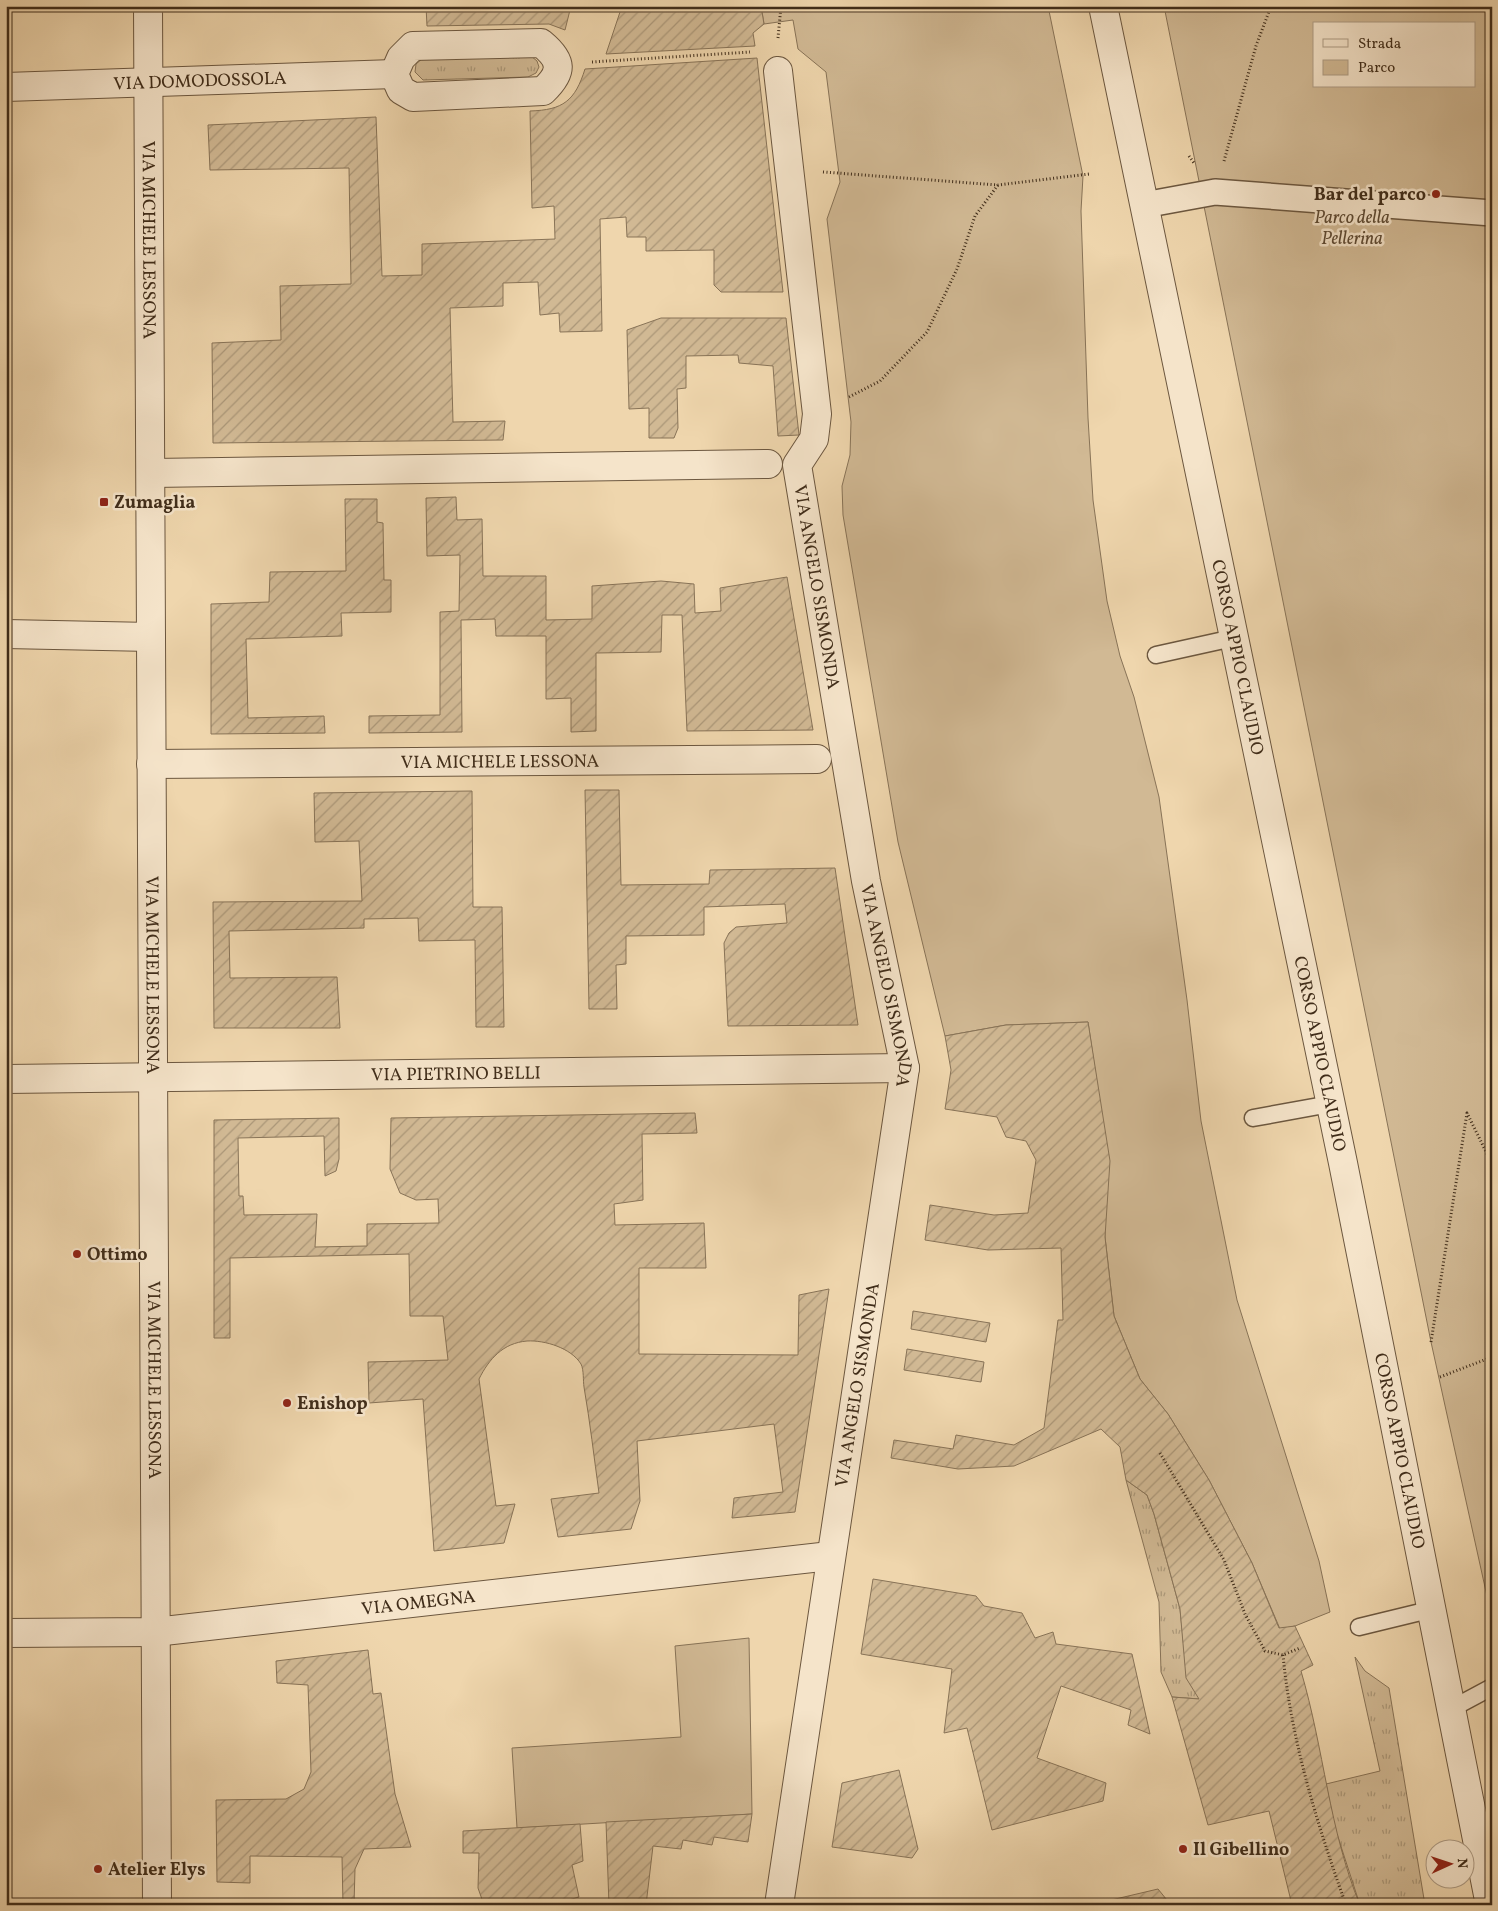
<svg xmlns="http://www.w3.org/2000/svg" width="1498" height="1911" font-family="Vollkorn,serif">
  <defs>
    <pattern id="grass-tufts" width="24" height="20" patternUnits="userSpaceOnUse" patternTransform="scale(1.25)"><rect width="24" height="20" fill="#d1b994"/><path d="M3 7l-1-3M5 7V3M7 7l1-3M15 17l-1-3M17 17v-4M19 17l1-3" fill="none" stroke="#ab9778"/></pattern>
    <pattern id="garden-furrows" width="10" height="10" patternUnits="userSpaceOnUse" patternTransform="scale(1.25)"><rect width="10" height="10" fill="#d1b994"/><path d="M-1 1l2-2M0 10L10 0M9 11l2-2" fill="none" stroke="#ab9778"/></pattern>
  </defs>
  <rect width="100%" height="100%" fill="#efd6ad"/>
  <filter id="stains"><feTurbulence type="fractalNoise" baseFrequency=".004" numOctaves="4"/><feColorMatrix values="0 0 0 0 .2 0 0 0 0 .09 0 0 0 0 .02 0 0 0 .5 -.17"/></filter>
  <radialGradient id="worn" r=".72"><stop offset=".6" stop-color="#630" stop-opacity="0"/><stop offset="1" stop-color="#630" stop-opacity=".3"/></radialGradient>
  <g fill="url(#grass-tufts)" stroke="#887357">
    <polygon points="531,56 537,61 539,67 536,73 528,77 423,80 415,72 416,64 422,59"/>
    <polygon points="1126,1480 1147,1495 1154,1514 1180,1609 1187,1678 1200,1699 1172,1697 1161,1672 1159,1602"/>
    <polygon points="1355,1657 1365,1671 1389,1688 1425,1905 1360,1905 1335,1828 1326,1784 1380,1771"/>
  </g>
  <g fill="#d1b994" stroke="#887357" fill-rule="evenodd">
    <polygon points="761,6 1048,6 1083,176 1081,211 1088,418 1093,500 1107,601 1120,656 1134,697 1159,797 1187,1000 1201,1121 1237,1300 1319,1561 1330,1612 1295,1626 1280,1629 1252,1563 1209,1480 1168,1414 1140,1379 1114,1316 1105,1237 1097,1083 1088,1022 1006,1025 945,1036 898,842 843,515 842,486 850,455 851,422 827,219 840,182 826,72 798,49 793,20 764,24"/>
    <path d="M1164,6h328v1613l-61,-277zM1314,24h160v62h-160z"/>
    <polygon points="749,1638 752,1814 517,1828 512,1748 681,1737 675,1646"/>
  </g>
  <g fill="url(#garden-furrows)" stroke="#887357">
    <polygon points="426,6 571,6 565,30 549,24 427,26"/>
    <polygon points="622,6 761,6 764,24 753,33 755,46 606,54"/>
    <path d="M757,58l26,234h-62l-7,-7v-35l-68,1v-14h-19l-1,-20 -26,2 2,112 -42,1 -1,-19 -19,2 -2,-33 -35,1v23l-53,2 3,114 52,-1 -2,19 -290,3 -1,-100 69,-3 -1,-54 71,-2 -2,-116 -139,2 -2,-45 168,-8 6,159 40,-1v-31l133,-5 -1,-33 -22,2 -2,-97c33,-1 45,-10 55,-42z"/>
    <polygon points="661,318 786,318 799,435 778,436 773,366 739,363 738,355 686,356 686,388 677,389 678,428 674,438 649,438 649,408 629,409 627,330"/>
    <polygon points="456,497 457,520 482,519 483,576 546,576 546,620 592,619 592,586 661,581 694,584 695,613 721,611 720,588 787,577 813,730 687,731 682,615 662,615 661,652 596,653 596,731 571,732 571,698 546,699 546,636 496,636 495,619 461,620 462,732 369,733 369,716 440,715 440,612 459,611 460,555 427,556 426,498"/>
    <polygon points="345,499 377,499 377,522 383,523 384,580 391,580 391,612 341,613 342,636 246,639 248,718 324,716 325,733 211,734 211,604 269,602 270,572 346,571"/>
    <polygon points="585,790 619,790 621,885 709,884 710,870 835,868 858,1025 728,1026 724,943 729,933 736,927 787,923 785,904 704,907 704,935 626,936 626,964 616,965 617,1009 589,1009"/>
    <polygon points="472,791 473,907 502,907 504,1027 476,1027 475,940 419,941 418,918 364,919 364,928 229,931 230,978 337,977 340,1028 214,1028 213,902 362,901 359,841 315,842 314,793"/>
    <path d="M1088,1022l22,139 -5,76 9,79 26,63 28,35 41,66 43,83 27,65 16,-2 18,39 -12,6c23,78 28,159 59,234h-68l-23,-94 -61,14 -36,-128 27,2 -13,-21 -6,-69 -26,-95 -7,-19 -21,-15 -6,-33 -19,-18 -87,37 -56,3 -67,-11 3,-18 59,9 3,-14 58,10 30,-17 14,-108h5l-2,-72 -73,2 -63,-10 5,-35 64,10 34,-2 8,-53 -10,-19 -20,-4 -9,-20 -52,-8 6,-39 -6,-34 61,-11z"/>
    <path d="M695,1113l2,20 -55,1 1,66 -29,4 1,21 89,-2 2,45h-67v86l159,1 1,-60 30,-6 -34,223 -63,6 2,-20 49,-6 -9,-68 -137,17 3,60 -9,28 -73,8 -7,-38 48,-6c-5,-36 -9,-71 -15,-106 -1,-6 0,-17 -3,-23 -10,-16 -36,-24 -54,-23 -24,2 -38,18 -48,38l17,127 19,-2 -11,39 -70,8 -11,-152 -54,4 -1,-41 80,-2 -5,-44h-33l-1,-62 -179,4v80h-16v-218l125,-2v41l-3,12 -11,5 -1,-40 -86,2 1,58h4l1,19 73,-1 -2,33 52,-1v-22l72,-1 -1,-24 -22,1 -16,-7 -10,-24 1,-51z"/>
    <polygon points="913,1311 990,1323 986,1342 911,1329"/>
    <polygon points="907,1349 984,1362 981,1382 904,1370"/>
    <polygon points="873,1579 976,1596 984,1606 1022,1613 1035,1638 1053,1632 1056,1644 1132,1654 1150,1734 1128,1725 1131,1710 1061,1686 1037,1758 1106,1783 1103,1801 992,1830 967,1728 944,1733 952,1669 861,1654"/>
    <polygon points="368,1650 373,1694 381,1693 395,1794 411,1847 364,1849 355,1869 354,1905 343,1905 342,1857 250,1856 250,1883 217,1882 216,1800 286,1799 304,1789 311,1772 308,1685 277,1683 276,1661"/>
    <polygon points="899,1770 918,1849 912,1858 832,1847 842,1783"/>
    <polygon points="752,1814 748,1842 714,1837 712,1845 683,1840 681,1849 653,1846 646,1905 609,1905 606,1822"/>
    <polygon points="580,1824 583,1861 572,1865 579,1897 551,1905 484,1905 478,1888 479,1853 463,1853 463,1831"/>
    <polygon points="1158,1889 1171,1905 1090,1905"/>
  </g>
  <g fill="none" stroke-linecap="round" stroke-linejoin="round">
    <g stroke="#6c573f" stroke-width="19">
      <g id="service">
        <polyline points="1156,655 1233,638"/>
        <polyline points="1253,1118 1330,1104"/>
        <polyline points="1359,1627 1433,1609"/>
        <polyline points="1451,1709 1492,1687"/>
      </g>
    </g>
    <g stroke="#6c573f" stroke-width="28">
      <polyline id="pedestrian" points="1144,205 1215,192 1492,213"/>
    </g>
    <g stroke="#6c573f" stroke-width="30">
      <g id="minor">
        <path d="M541,43c22,18 22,29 2,48l-130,6 -12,-7 -7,-16 7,-16 12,-12z"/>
        <path id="s1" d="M778,71l39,343 -3,25 -17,26 69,416 39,187 -126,837"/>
        <path id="s2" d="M6,87l388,-13"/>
        <polyline points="152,473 768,464"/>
        <polyline points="6,634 151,637"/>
        <path id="s3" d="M151,764l666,-5"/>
        <path id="s4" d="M6,1079l899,-11"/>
        <path id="s5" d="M6,1633l149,-1 675,-76"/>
      </g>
    </g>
    <g stroke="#6c573f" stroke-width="30">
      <g id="tertiary">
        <path id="s6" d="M148,6l9,1899"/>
        <path id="s7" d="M1103,6l240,1157 147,742"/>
      </g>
    </g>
    <g stroke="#402d1a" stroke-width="3" stroke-dasharray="1 2.5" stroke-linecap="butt">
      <polyline points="778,38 781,6"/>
      <polyline points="592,62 750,52"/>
      <polyline points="1189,156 1194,163"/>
      <polyline points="1224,161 1256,46 1271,6"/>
      <polyline points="823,172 998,185 1089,174"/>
      <polyline points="849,397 880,381 927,332 957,269 975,216 998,185"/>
      <polyline points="1431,1342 1467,1113 1492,1164"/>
      <polyline points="1440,1377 1492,1357"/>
      <polyline points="1160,1453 1224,1560 1245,1614 1265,1651 1283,1655 1300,1648"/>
      <path d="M1283,1655c8,85 34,169 63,250"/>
    </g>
    <use href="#service" stroke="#f5e4ca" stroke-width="16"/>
    <use href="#pedestrian" stroke="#f5e4ca" stroke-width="25"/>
    <use href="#minor" stroke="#f5e4ca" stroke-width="28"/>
    <use href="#tertiary" stroke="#f5e4ca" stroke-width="28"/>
  </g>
  <g fill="#8f2418" stroke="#f5e4ca" stroke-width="2">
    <circle cx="1436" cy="194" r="5"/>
    <rect x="99" y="497" width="10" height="10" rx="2.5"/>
    <circle cx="77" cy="1254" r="5"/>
    <circle cx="287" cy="1403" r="5"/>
    <circle cx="1183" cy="1849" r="5"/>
    <circle cx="98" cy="1869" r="5"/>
  </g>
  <g text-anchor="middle" stroke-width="5" stroke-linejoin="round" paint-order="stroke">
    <g font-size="18" fill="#402d1a" stroke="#f5e4ca">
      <text dy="6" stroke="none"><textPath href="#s2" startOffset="194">VIA DOMODOSSOLA</textPath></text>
      <text dy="6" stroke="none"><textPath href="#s6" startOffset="234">VIA MICHELE LESSONA</textPath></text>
      <text dy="6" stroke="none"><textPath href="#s1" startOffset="525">VIA ANGELO SISMONDA</textPath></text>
      <text dy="6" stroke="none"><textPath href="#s7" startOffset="665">CORSO APPIO CLAUDIO</textPath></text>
      <text dy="6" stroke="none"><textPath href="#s3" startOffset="349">VIA MICHELE LESSONA</textPath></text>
      <text dy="6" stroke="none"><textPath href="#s6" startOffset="969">VIA MICHELE LESSONA</textPath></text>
      <text dy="6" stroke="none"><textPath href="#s1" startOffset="930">VIA ANGELO SISMONDA</textPath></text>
      <text dy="6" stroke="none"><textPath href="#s7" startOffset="1070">CORSO APPIO CLAUDIO</textPath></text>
      <text dy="6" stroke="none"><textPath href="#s4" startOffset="450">VIA PIETRINO BELLI</textPath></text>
      <text dy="6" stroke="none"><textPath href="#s6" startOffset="1374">VIA MICHELE LESSONA</textPath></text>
      <text transform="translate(857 1385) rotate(-81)" y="6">VIA ANGELO SISMONDA</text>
      <text dy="6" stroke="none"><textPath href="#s7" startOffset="1475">CORSO APPIO CLAUDIO</textPath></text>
      <text dy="6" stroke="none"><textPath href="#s5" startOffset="414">VIA OMEGNA</textPath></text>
    </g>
    <g font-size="18" font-weight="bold" fill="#402d1a" stroke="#f5e4ca" text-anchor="start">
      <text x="1426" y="200" text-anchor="end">Bar del parco</text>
      <text x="114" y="508">Zumaglia</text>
      <text x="87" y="1260">Ottimo</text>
      <text x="297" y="1409">Enishop</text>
      <text x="1193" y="1855">Il Gibellino</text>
      <text x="108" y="1875">Atelier Elys</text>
    </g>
    <g font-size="18" font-style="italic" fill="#5d4932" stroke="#f5e4ca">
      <text x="1352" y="223">Parco della<tspan x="1352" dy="21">Pellerina</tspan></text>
    </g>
  </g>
  <rect width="1498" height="1911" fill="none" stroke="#efd6ad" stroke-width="25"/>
  <rect x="8" y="8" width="1483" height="1896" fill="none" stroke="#402d1a" stroke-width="2.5"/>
  <rect x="12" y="12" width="1473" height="1886" fill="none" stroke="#402d1a"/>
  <rect x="1313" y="22" width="162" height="65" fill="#f5e4ca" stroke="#ad9b84"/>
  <rect x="1323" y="39" width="25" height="8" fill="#f5e4ca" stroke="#ad9b84"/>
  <text x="1358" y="48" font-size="15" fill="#402d1a">Strada</text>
  <rect x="1323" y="60" width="25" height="15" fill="#d1b994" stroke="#ad9b84"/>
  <text x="1358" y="72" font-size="15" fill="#402d1a">Parco</text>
  <g transform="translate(1450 1864) rotate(87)"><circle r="24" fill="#f5e4ca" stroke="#ad9b84"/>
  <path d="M0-4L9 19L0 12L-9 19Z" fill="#8f2418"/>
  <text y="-8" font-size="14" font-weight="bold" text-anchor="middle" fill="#402d1a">N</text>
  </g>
  <rect width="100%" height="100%" filter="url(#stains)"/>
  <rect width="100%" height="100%" fill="url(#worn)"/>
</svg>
